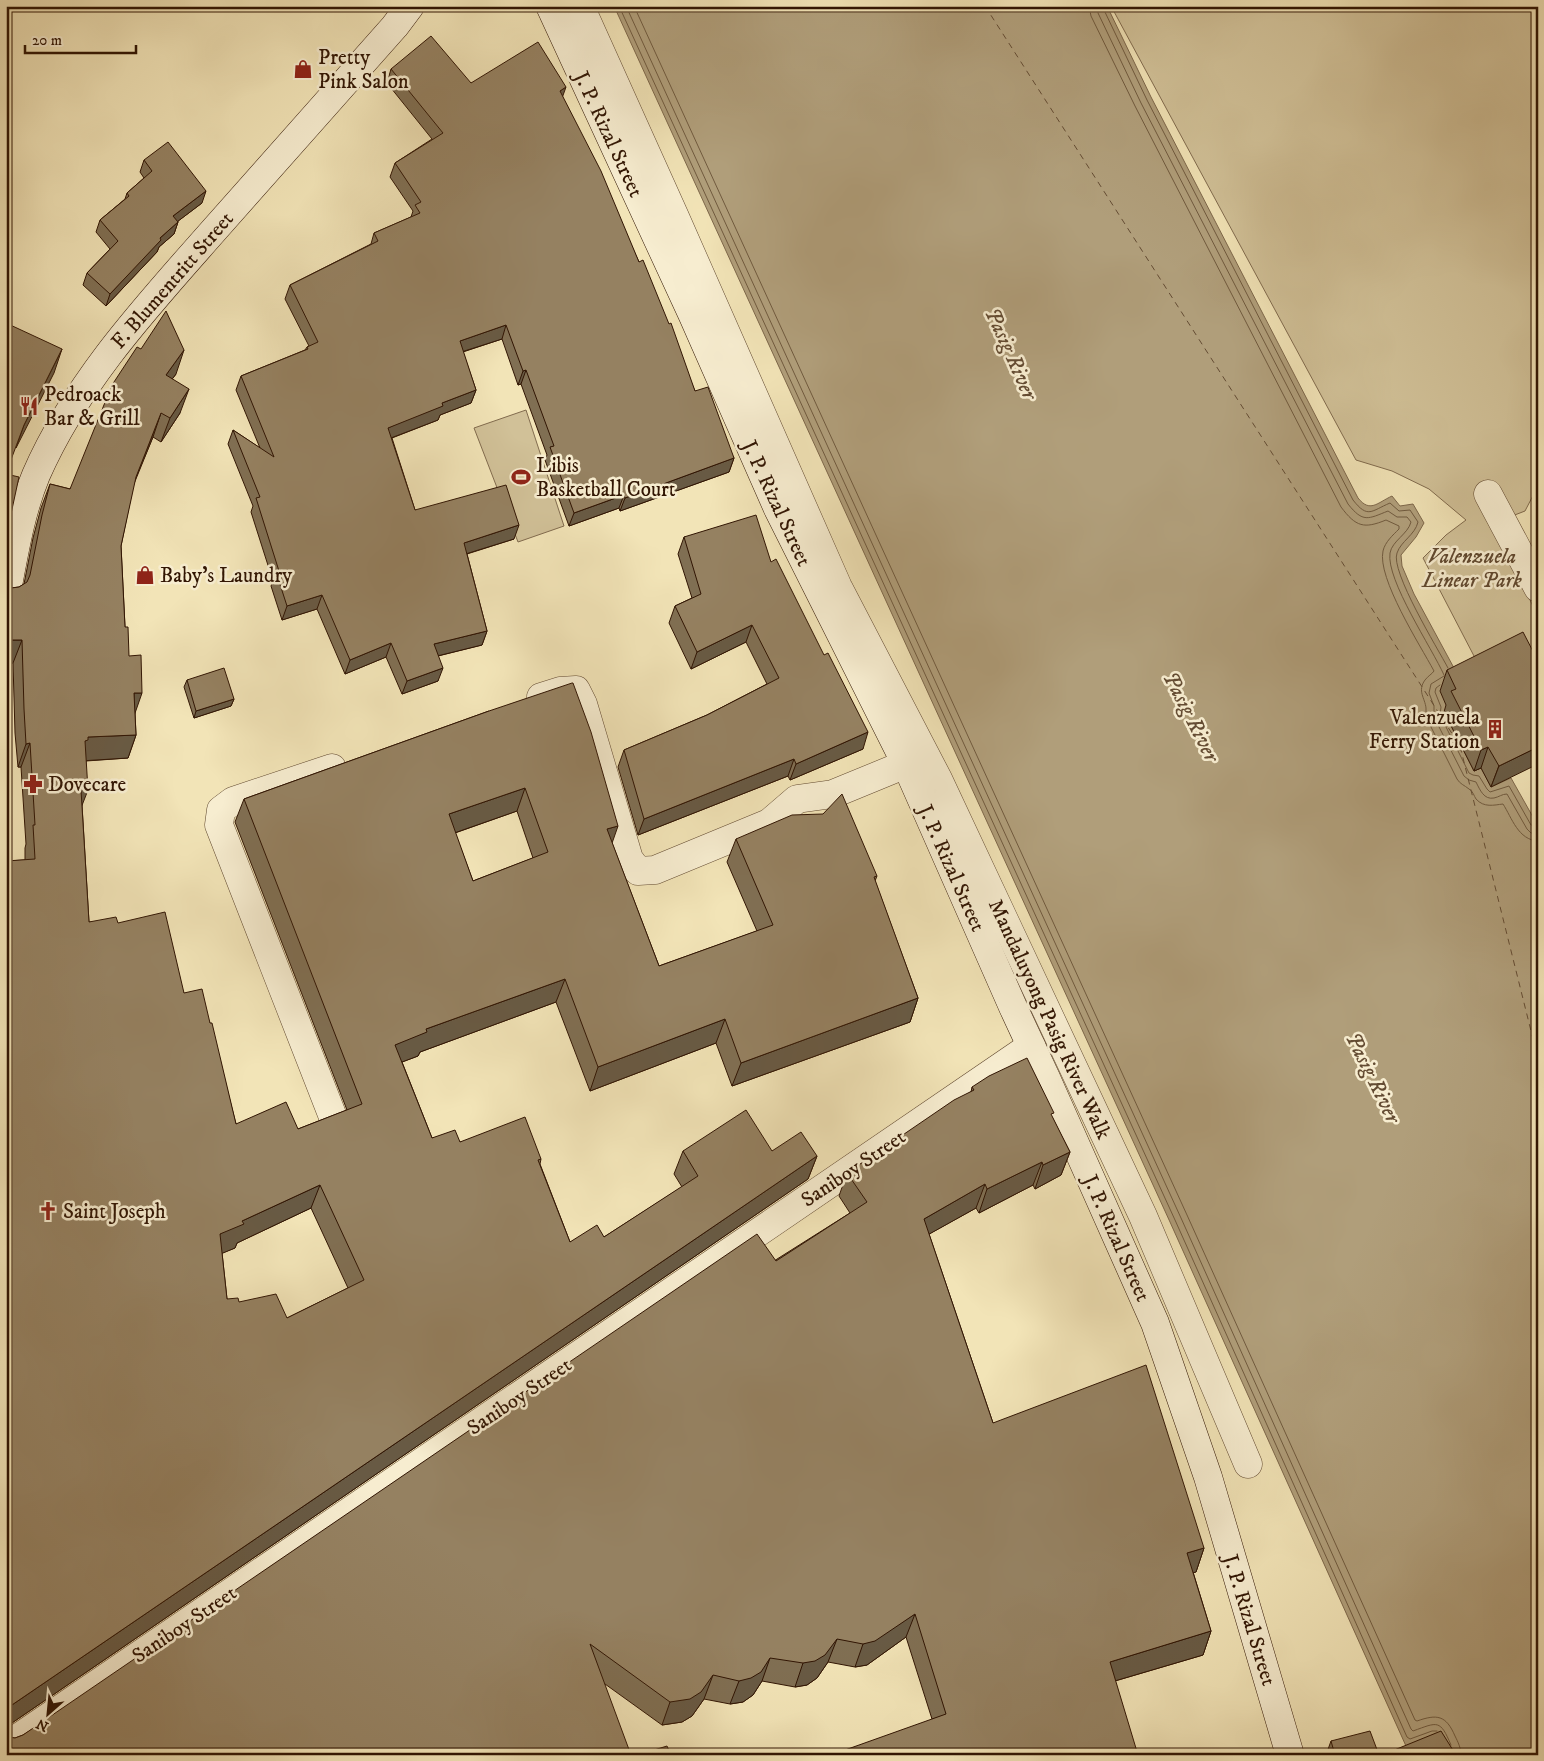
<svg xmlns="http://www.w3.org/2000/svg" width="1544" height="1761" font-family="'IM FELL DW Pica',serif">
  <rect width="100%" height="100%" fill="#f2e4b7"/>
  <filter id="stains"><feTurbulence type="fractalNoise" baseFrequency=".004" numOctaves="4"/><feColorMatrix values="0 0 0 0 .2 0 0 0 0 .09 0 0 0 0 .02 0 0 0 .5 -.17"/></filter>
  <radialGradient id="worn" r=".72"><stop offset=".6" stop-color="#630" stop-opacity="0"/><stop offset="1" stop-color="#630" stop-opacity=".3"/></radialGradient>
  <g fill="#d1c198" stroke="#816b4e">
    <polygon points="1111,6 1538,6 1538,435 1535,438 1538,445 1538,486 1525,511 1494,523 1538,617 1538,779 1423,558 1446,535 1466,520 1429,489 1392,471 1356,460"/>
    <polygon points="526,410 564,526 518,542 474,428"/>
  </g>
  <path fill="#b09e7a" stroke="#7d674a" d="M614,6h493l44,91 207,401c12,15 19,5 34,-2l8,10 13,-2 11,19 -8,14 -15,18 1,11 12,28 47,87 -13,29 -4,2 30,59 7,-3 10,19 20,-9 27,48v929h-95l-37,-9 -236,-524z"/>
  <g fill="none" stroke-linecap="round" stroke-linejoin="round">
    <g stroke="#705a3e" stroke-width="1">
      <polyline points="619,6 1175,1220 1407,1737 1410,1739 1432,1731 1437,1731"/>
      <path d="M626,6l555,1212 230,511 2,2c25,-9 27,-12 38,14"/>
      <path d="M634,6l553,1209 228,505 2,1c20,-7 29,-6 38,15 3,6 6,12 6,19"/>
      <path d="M1089,6l2,10 44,90 206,401c15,20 23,22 45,13l13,6v3c-6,6 -14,13 -16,22 -6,27 37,94 51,120 -2,3 -6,5 -9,9 -8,11 0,18 1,28 0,3 0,6 0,9l31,62c3,5 7,6 12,10 4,2 5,7 7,10 8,9 18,6 27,5 9,14 15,36 35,37"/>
      <path d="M1097,6l1,7 43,90 207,401c15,19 20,15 40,7l9,6h10l4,5c-3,12 -19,19 -21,31 -4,27 42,95 54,122"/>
      <path d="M1103,6l1,4 43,90 206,400c15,19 18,11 37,3l9,8 11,-1 8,12c-3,13 -17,19 -21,31 -7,18 41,96 51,115"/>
      <path d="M1444,676l-13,8 -2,9 5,13v11l30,59 5,4 7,2c4,8 8,18 18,16 5,-1 8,-4 13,-4l20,35 4,4 7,1"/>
      <polyline points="1440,685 1436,688 1435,692 1441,707 1440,715 1469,773 1473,775 1479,776 1487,789 1490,792 1509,786 1531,825 1538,827"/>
    </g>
    <polyline stroke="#644c33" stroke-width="1" stroke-dasharray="6 5" stroke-linecap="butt" points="985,6 1460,746 1538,1059"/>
    <g stroke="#614930" stroke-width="29">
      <g id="street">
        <polyline points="580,6 675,217 838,587 938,779 1143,1216 1248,1464"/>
        <polyline points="1488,494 1538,588"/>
        <polyline points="541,697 560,691 576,690 583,704 629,859 638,871 655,870 769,823 797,799 833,794 906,764"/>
        <polyline points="332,768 233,801 221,810 219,825 333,1117"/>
        <polyline points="6,1746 1031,1046"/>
      </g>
    </g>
    <g stroke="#311503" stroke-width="29">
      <g id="secondary">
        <polyline points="550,6 693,316 778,509 906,764 1013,1007 1046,1078 1155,1323 1208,1477 1290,1755"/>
        <path d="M6,596c8,-41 14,-82 30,-121 41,-94 112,-170 179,-246 60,-68 120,-135 180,-203l15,-20"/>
      </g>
    </g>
    <use href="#street" stroke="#f7edd0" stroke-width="28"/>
    <use href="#secondary" stroke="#f7edd0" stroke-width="28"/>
  </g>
  <g fill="#806f53" stroke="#311503" fill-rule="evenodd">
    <polygon points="391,69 471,83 562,96 639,262 695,391 734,458 729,472 620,511 619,508 569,526 545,460 547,455 521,384 518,385 502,339 463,352 476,390 471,403 440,415 438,420 392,438 415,510 514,539 467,554 487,631 482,645 438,656 438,681 402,694 386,657 345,674 317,609 282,620 271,586 273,581 251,512 253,506 228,444 233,430 260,448 236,390 241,376 305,350 307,347 309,346 285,299 290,285 371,244 374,233 411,217 413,211 390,177 395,163 432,139 387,83"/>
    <polygon points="144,160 202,203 178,221 178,222 174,234 159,247 157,252 106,306 83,285 87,273 110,249 96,232 100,220 125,199 127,193 144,178 140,172"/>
    <path d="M176,374l-4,5 8,34 -19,29 -8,-5 -19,45 -13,64 4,81 10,86 1,22 -8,23 -42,3 -4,44 7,117 29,1 66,70 26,30 26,101 62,5 49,-19 -112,-288 9,-23 245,-88 123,132 47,123 98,-35 -30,-69 9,-23 141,37 -2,5 43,117 -8,24 -178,64 -16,-43 -126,48 -34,-89 -136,50 -2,4 -16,6 30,76 28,4 81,17 -1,5 30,78 34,-5 78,-50 -8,-13 9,-23h89l45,5 -9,23 -802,548v-866l19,-1v-12l1,-4 -5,-77h-3l-3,-34 -2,-70h-7v-78l5,3 8,-1 5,-3 9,-46 8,-30 9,-24 20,5zM517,811l16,47 -60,23 -18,-48zM311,1208l37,80 -61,30 -60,-19 -5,-46 13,-5 2,-5z"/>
    <polygon points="684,537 771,562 863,749 790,780 788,776 638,835 618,767 624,750 707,715 767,684 746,642 691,669 669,623 675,606 692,598 678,554"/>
    <polygon points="1538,661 1491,787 1481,768 1474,771 1444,712 1446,705 1440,691 1447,670"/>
    <polygon points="187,680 234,699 231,706 194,718 184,687"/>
    <polygon points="972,1087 1052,1117 1070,1152 1061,1175 1035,1189 1033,1185 979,1213 976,1208 929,1234 993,1423 1204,1548 1196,1572 1193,1572 1211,1631 1203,1655 1115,1681 932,1719 906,1637 867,1665 855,1667 828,1662 817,1678 807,1685 795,1687 762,1681 753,1695 743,1702 730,1704 704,1699 692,1716 682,1722 662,1725 605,1684 6,1755 8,1737 15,1738 23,1735 850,1213 839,1196 847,1173 971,1092"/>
    <polygon points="1331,1741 1379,1755 1326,1755"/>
  </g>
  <g fill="#685a44" stroke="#311503">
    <polygon points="566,87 561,101 560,91"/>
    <polygon points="206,191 202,203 169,228 173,216"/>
    <polygon points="178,222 174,234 159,247 157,252 106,306 110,294 160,238"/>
    <polygon points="506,325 502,339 455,354 460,341"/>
    <polygon points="62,349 54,373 16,448 24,425"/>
    <polygon points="184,350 176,374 158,398 166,375"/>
    <polygon points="526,370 521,384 518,385 523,371"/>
    <polygon points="189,389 180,413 161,442 170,418"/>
    <polygon points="476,390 471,403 440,415 438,420 383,441 388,428 442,403"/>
    <polygon points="161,413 153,437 127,501 136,477"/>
    <polygon points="734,458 729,472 620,511 625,498"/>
    <polygon points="624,495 619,508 569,526 574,513"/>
    <polygon points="519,525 514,539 459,556 464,543"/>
    <polygon points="322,595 317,609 282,620 287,606"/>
    <polygon points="752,625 746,642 691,669 697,652"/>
    <polygon points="487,631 482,645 429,658 434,644"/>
    <polygon points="6,640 22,640 13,663 6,663"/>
    <polygon points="391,643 386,657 345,674 350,660"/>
    <polygon points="443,668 438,681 402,694 407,681"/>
    <polygon points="134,693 142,693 134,716"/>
    <polygon points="234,699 231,706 194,718 196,711"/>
    <polygon points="868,732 863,749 790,780 796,764"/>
    <polygon points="136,735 128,758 80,761 85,741 88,737"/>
    <polygon points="30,743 21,767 18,767 26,744"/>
    <polygon points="1488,747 1481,768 1474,771 1481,750"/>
    <polygon points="1538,747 1538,764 1491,787 1499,766"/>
    <polygon points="794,759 788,776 638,835 644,819"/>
    <polygon points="525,788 517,811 440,838 449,814"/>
    <polygon points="81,790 88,790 79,813"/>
    <polygon points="618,826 610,849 607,829"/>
    <polygon points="565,979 556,1002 420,1052 418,1056 386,1068 395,1045 426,1029"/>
    <polygon points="918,998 910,1022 732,1086 741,1063"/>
    <polygon points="725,1019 716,1043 590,1091 598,1067"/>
    <polygon points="1070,1152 1061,1175 1035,1189 1043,1165"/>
    <polygon points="817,1156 808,1179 6,1727 6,1709"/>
    <polygon points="1042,1162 1033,1185 979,1213 987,1189"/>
    <polygon points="985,1184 976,1208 915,1242 924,1219"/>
    <polygon points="320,1185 311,1208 237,1243 235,1248 211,1258 220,1234 242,1221"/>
    <polygon points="1204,1548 1196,1572 1179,1577 1187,1553"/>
    <polygon points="915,1614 906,1637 867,1665 855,1667 863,1644"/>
    <polygon points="1211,1631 1203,1655 1101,1685 1110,1662"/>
    <polygon points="837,1639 828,1662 817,1678 807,1685 795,1687 803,1663"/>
    <polygon points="770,1658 762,1681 753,1695 743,1702 730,1704 739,1681"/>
    <polygon points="713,1675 704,1699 692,1716 682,1722 662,1725 670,1702"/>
  </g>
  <g fill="#958161" stroke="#311503" fill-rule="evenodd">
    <polygon points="431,36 471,83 538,42 566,87 560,91 601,171 639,262 643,260 669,324 671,323 695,391 708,387 734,458 625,498 624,495 574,513 550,447 554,446 526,370 523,371 506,325 460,341 476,390 442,403 443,406 388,428 415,510 506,485 519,525 464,543 487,631 434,644 443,668 407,681 391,643 350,660 322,595 287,606 276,572 279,571 256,498 260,497 233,430 274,457 241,376 308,349 307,347 318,342 290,285 378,241 374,233 420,213 415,205 421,202 395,163 443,133 391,69"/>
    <polygon points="168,142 206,191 173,216 178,222 160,238 161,240 110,294 87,273 118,241 100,220 129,196 127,193 152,171 144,160"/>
    <path d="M166,311l18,39 -18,25 23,14 -19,29 -9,-5 -25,64 -15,69 4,81h3l1,29 12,-1 1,38h-8l2,42 -48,2v3l-3,1 3,49h-7l8,132 27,-5 2,6 47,-11 19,81 18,-4 8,34h2l24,101 50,-22 12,27 64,-25 -118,-305 245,-88 83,-28h1l18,49 27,94 -11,3 52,137 114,-41 -37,-86 56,-24 31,-1 19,-20 35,82 -3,1 44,121 -177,65 -16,-44 -127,48 -33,-88 -139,50 1,3 -32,13 37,93 23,-8 5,12 65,-25 16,42 -3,1 32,82 27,-17 7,12 94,-61 -15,-25 63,-41 26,41 29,-19 16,24 -811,553v-778h3l-3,-70 29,-2 -2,-34h2l-5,-82 -4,1 -2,-35 -2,-69h-16v-55l5,3 8,-1 8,-5 3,-7 12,-60 8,-31 20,5 42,-104 25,-38 4,2zM525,788l23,64 -75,29 -24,-67zM320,1185l44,95 -77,38 -11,-24 -37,8 -1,-4 -11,1 -7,-65 24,-10 -2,-3z"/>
    <polygon points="6,323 62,349 24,425 6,473"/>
    <polygon points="6,474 19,477 6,537"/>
    <polygon points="756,515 771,562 776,559 824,655 828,653 868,732 796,764 794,759 644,819 624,750 707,715 779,678 752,625 697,652 675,606 701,594 684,537"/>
    <polygon points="1523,632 1538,661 1538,747 1499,766 1488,747 1481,750 1451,691 1456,689 1447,670"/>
    <polygon points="224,668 234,699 196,711 187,680"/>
    <polygon points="1027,1058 1054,1113 1051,1114 1070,1152 1043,1165 1042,1162 987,1189 985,1184 924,1219 993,1423 1146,1365 1204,1548 1187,1553 1211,1631 1110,1662 1138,1755 831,1755 946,1714 915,1614 875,1641 863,1644 837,1639 825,1655 815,1661 803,1663 770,1658 761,1672 751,1678 739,1681 713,1675 701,1692 690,1699 670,1702 590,1644 631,1755 6,1755 6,1735 8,1737 15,1738 23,1735 757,1234 776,1261 867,1202 847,1173 954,1100 974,1090 972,1087 989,1076"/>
    <polygon points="1370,1731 1379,1755 1335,1755 1331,1741"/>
    <polygon points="1441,1731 1456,1755 1382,1755"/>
    <polygon points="667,1746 671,1755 638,1755"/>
  </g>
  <defs>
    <g id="shop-bare" transform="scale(1.5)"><path d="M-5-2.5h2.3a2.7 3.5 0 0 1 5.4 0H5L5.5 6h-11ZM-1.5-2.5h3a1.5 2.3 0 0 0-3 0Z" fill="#8f2418" stroke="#f7edd0" stroke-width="2.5" paint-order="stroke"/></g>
    <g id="restaurant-bare" transform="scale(1.5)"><path d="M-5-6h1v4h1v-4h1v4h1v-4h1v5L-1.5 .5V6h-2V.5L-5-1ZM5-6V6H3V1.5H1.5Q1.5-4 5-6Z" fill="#8f2418" stroke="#f7edd0" stroke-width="2.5" paint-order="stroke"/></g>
    <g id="stadium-bare" transform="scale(1.5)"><path d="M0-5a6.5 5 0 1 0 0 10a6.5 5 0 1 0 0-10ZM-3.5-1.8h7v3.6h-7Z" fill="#8f2418" stroke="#f7edd0" stroke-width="2.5" paint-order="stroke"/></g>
    <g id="building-bare" transform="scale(1.5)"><path d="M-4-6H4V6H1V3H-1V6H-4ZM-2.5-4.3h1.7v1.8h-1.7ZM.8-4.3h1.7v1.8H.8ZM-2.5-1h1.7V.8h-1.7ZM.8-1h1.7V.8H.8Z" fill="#8f2418" stroke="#f7edd0" stroke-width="2.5" paint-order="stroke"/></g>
    <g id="pharmacy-bare" transform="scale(1.5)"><path d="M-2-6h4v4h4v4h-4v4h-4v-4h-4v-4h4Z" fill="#8f2418" stroke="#f7edd0" stroke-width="2.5" paint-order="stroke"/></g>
    <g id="church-bare" transform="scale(1.5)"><path d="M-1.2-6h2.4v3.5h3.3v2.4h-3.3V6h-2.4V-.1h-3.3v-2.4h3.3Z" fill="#8f2418" stroke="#f7edd0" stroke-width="2.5" paint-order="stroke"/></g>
  </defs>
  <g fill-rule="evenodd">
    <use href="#shop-bare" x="303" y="69"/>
    <use href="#restaurant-bare" x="29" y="406"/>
    <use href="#stadium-bare" x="521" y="477"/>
    <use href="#shop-bare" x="145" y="575"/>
    <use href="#building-bare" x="1495" y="729"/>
    <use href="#pharmacy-bare" x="33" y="784"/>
    <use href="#church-bare" x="48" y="1211"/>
  </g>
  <g text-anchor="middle" stroke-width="5" stroke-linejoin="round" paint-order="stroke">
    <g font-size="21" fill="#311503" stroke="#f7edd0" text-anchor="start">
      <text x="318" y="64">Pretty<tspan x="318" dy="24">Pink Salon</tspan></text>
      <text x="44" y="401">Pedroack<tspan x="44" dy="24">Bar &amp; Grill</tspan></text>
      <text x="536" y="472">Libis<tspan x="536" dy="24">Basketball Court</tspan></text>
      <text x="160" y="582">Baby's Laundry</text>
      <text x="1480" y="724" text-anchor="end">Valenzuela<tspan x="1480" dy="24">Ferry Station</tspan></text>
      <text x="48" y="791">Dovecare</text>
      <text x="63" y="1218">Saint Joseph</text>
    </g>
    <g font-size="21" fill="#311503" stroke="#f7edd0">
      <text transform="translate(609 134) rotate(65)" y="7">J. P. Rizal Street</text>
      <text transform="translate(172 280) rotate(-49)" y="7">F. Blumentritt Street</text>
      <text transform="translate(777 503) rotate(65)" y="7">J. P. Rizal Street</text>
      <text transform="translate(952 868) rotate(66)" y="7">J. P. Rizal Street</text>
      <text transform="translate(1050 1019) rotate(65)" y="7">Mandaluyong Pasig River Walk</text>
      <text transform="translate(853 1168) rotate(-34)" y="7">Saniboy Street</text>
      <text transform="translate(1117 1238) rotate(66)" y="7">J. P. Rizal Street</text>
      <text transform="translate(519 1396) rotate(-34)" y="7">Saniboy Street</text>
      <text transform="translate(1250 1620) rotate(73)" y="7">J. P. Rizal Street</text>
      <text transform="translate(184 1624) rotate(-34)" y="7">Saniboy Street</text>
    </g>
    <g font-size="21" font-style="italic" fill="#614930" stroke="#f7edd0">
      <text x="1472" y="563">Valenzuela<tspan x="1472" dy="24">Linear Park</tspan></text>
    </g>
    <g font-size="22" font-style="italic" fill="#644c33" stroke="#f7edd0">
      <text transform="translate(1012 353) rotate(66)" y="8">Pasig River</text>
      <text transform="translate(1192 716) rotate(63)" y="8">Pasig River</text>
      <text transform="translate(1374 1077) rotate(64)" y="8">Pasig River</text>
    </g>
  </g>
  <rect width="1544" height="1761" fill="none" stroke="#f2e4b7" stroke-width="25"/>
  <rect x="8" y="8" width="1529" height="1746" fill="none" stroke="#311503" stroke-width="2.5"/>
  <rect x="12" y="12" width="1519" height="1736" fill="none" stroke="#311503"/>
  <g transform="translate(48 1714) rotate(207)" stroke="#f7edd0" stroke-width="4" paint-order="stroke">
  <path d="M0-4L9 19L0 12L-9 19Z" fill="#311503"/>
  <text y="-8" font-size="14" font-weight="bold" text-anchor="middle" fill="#311503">N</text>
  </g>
  <path d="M25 45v8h111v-8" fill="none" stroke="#311503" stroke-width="2.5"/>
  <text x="32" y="45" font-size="15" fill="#311503" stroke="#f7edd0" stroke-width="4" paint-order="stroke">20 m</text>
  <rect width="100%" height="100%" filter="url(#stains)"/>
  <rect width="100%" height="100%" fill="url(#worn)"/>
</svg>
